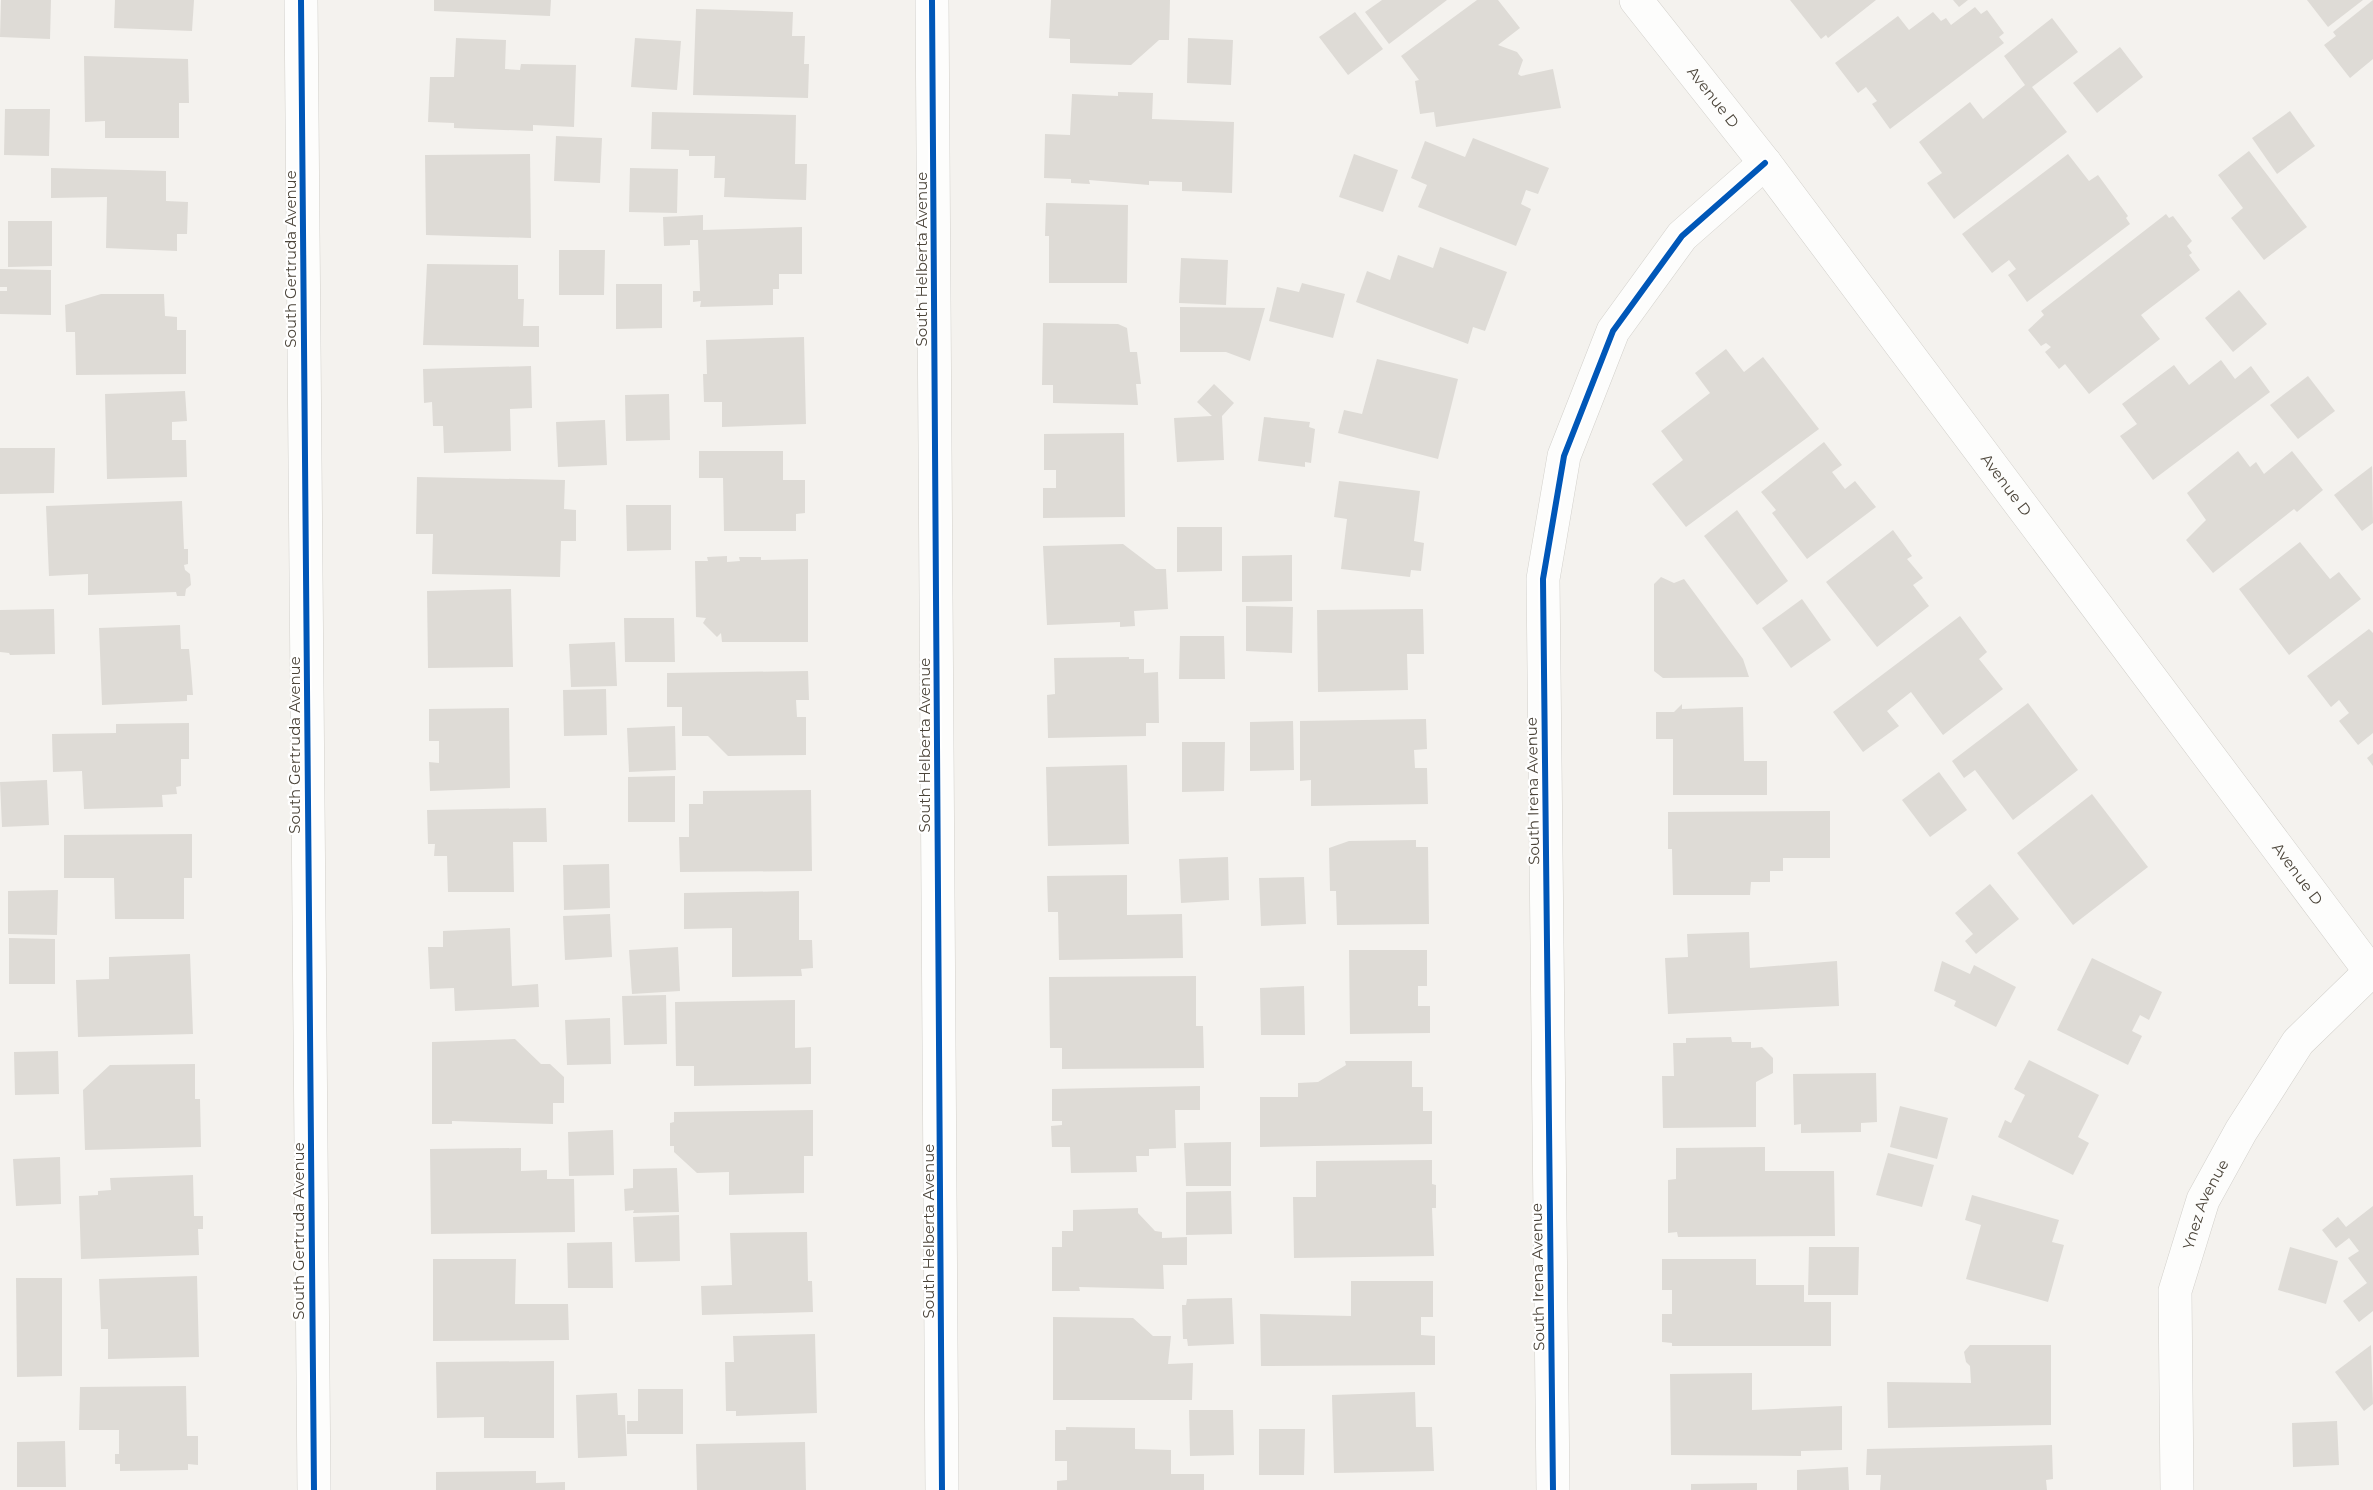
<svg xmlns="http://www.w3.org/2000/svg" width="2373" height="1490" font-family="Montserrat,sans-serif">
  <rect width="100%" height="100%" fill="#f4f2ee"/>
  <g fill="#dedbd6">
    <polygon points="1,0 51,0 50,39 0,37"/>
    <polygon points="115,0 194,0 192,31 114,28"/>
    <polygon points="434,0 551,0 550,16 434,11"/>
    <polygon points="1051,0 1170,0 1169,40 1159,40 1131,65 1070,63 1070,39 1049,38"/>
    <polygon points="1382,0 1447,0 1389,44 1365,12"/>
    <polygon points="1477,0 1498,0 1520,28 1498,45 1517,52 1523,60 1518,74 1521,76 1553,69 1561,108 1436,127 1434,112 1420,114 1415,81 1419,80 1401,56"/>
    <polygon points="1790,0 1876,0 1828,38 1826,35 1821,39"/>
    <polygon points="1953,0 1968,0 1959,7"/>
    <polygon points="2307,0 2363,0 2328,27"/>
    <polygon points="2373,0 2373,59 2350,78 2324,45 2336,36 2333,32"/>
    <polygon points="1975,7 1981,14 1987,10 2004,33 1999,37 2004,43 1890,129 1872,104 1877,101 1866,87 1858,93 1835,63 1898,16 1909,30 1933,12 1941,21 1946,18 1951,25"/>
    <polygon points="696,9 793,12 792,36 805,36 804,64 809,64 808,98 693,95"/>
    <polygon points="1355,12 1383,49 1348,75 1319,37"/>
    <polygon points="2052,18 2078,52 2032,87 2067,132 1954,219 1927,183 1942,173 1919,142 1970,102 1983,119 2025,85 2004,56"/>
    <polygon points="456,38 506,40 505,69 520,70 521,64 576,65 574,127 533,125 533,131 454,128 454,123 428,122 430,77 454,77"/>
    <polygon points="635,38 681,41 677,90 631,87"/>
    <polygon points="1188,38 1233,40 1231,85 1187,83"/>
    <polygon points="2120,47 2143,77 2097,113 2073,83"/>
    <polygon points="84,56 188,59 189,103 179,103 179,138 105,138 105,121 85,122"/>
    <polygon points="1118,92 1153,93 1152,119 1234,122 1232,193 1182,191 1182,182 1149,181 1149,185 1089,180 1090,184 1071,183 1071,179 1044,178 1045,134 1070,135 1072,94 1118,96"/>
    <polygon points="5,109 50,109 49,156 4,155"/>
    <polygon points="2290,111 2315,146 2277,174 2252,138"/>
    <polygon points="652,112 796,115 795,164 807,164 806,200 724,197 725,178 714,178 715,156 689,156 689,150 651,149"/>
    <polygon points="556,136 602,138 600,183 554,181"/>
    <polygon points="1473,138 1549,168 1538,194 1526,190 1521,204 1531,209 1516,246 1418,207 1427,185 1411,178 1425,141 1465,157"/>
    <polygon points="2249,151 2307,227 2264,260 2231,218 2243,208 2218,175"/>
    <polygon points="530,154 531,238 426,235 425,155"/>
    <polygon points="1354,154 1398,170 1383,212 1339,197"/>
    <polygon points="2068,154 2089,181 2098,175 2128,216 2126,218 2130,224 2027,302 2008,275 2016,269 2009,260 1992,273 1962,234"/>
    <polygon points="51,168 166,171 166,201 188,202 187,234 177,234 177,251 106,248 107,197 51,198"/>
    <polygon points="630,168 678,169 677,213 629,212"/>
    <polygon points="1046,203 1128,205 1127,283 1049,283 1049,236 1045,236"/>
    <polygon points="2166,214 2169,218 2173,216 2192,241 2187,246 2192,253 2189,255 2200,270 2141,315 2160,339 2089,394 2065,364 2059,369 2045,352 2051,347 2046,343 2041,346 2028,330 2044,315 2041,311"/>
    <polygon points="703,215 703,230 802,227 802,274 779,274 779,289 773,289 773,305 700,307 701,301 693,302 693,291 700,291 698,240 690,240 690,245 664,246 663,217"/>
    <polygon points="8,221 52,221 52,266 8,267"/>
    <polygon points="1440,247 1507,272 1485,331 1473,327 1468,344 1356,302 1367,271 1390,280 1398,255 1433,268"/>
    <polygon points="559,250 605,250 604,295 559,295"/>
    <polygon points="1181,258 1228,260 1226,305 1179,303"/>
    <polygon points="427,264 518,265 518,299 524,299 523,326 539,326 539,347 423,345"/>
    <polygon points="0,269 51,270 51,315 0,314 0,291 7,291 7,287 0,287"/>
    <polygon points="1302,283 1345,294 1333,338 1269,321 1277,287 1299,292"/>
    <polygon points="616,284 662,284 662,328 616,329"/>
    <polygon points="2239,290 2267,324 2233,352 2205,318"/>
    <polygon points="101,294 164,294 165,316 177,317 177,330 186,330 186,374 76,375 75,332 66,332 65,305"/>
    <polygon points="1180,307 1265,308 1250,361 1226,352 1180,352"/>
    <polygon points="1043,323 1118,324 1127,328 1130,352 1137,352 1141,384 1136,384 1138,405 1053,403 1053,385 1042,385"/>
    <polygon points="804,337 806,424 722,427 722,402 704,402 703,374 707,374 706,340"/>
    <polygon points="1726,349 1744,372 1763,357 1819,429 1686,527 1652,484 1683,460 1661,431 1710,393 1695,373"/>
    <polygon points="1377,359 1458,379 1438,459 1338,433 1344,410 1362,414"/>
    <polygon points="2221,360 2235,379 2251,366 2270,392 2153,480 2120,436 2137,424 2122,404 2174,365 2189,385"/>
    <polygon points="531,366 532,408 510,409 511,451 444,453 443,426 433,426 432,402 424,403 423,369"/>
    <polygon points="2308,376 2335,411 2298,439 2270,405"/>
    <polygon points="1214,384 1234,403 1222,416 1224,460 1177,462 1174,418 1212,416 1197,402"/>
    <polygon points="185,391 187,421 172,422 172,440 186,440 187,477 107,479 105,394"/>
    <polygon points="669,394 670,440 626,441 625,395"/>
    <polygon points="1264,417 1310,422 1309,427 1315,429 1311,463 1305,462 1305,467 1258,461"/>
    <polygon points="605,420 607,465 558,467 556,422"/>
    <polygon points="1124,433 1125,517 1043,518 1043,488 1056,488 1056,470 1044,470 1044,434"/>
    <polygon points="1824,442 1842,465 1832,472 1845,489 1855,481 1876,507 1807,559 1772,513 1776,510 1761,492"/>
    <polygon points="0,448 55,448 54,493 0,494"/>
    <polygon points="699,451 783,451 783,480 805,480 805,513 796,514 796,531 724,531 723,478 699,478"/>
    <polygon points="2238,451 2250,467 2256,462 2264,474 2292,451 2323,490 2297,512 2294,509 2213,573 2186,540 2206,520 2187,493"/>
    <polygon points="2372,466 2373,523 2362,531 2334,495"/>
    <polygon points="417,477 565,480 564,509 576,510 576,541 561,541 560,577 432,574 433,534 416,534"/>
    <polygon points="1339,481 1420,491 1414,541 1424,543 1421,571 1411,570 1410,577 1341,569 1347,519 1334,517"/>
    <polygon points="182,501 184,549 188,549 188,564 184,565 185,570 190,574 191,585 186,589 185,596 177,596 176,592 88,595 88,574 49,576 46,506"/>
    <polygon points="626,505 671,505 671,550 627,551"/>
    <polygon points="1737,510 1788,581 1757,605 1704,536"/>
    <polygon points="1177,527 1222,527 1222,571 1177,572"/>
    <polygon points="1893,530 1912,556 1907,559 1923,578 1913,585 1929,606 1877,647 1826,582"/>
    <polygon points="2300,542 2330,579 2339,572 2361,599 2289,655 2239,589"/>
    <polygon points="1123,544 1156,569 1166,569 1168,609 1134,611 1135,626 1120,627 1120,622 1047,625 1043,546"/>
    <polygon points="1292,555 1292,601 1242,602 1242,556"/>
    <polygon points="727,556 727,562 740,561 739,557 761,557 761,560 808,559 808,642 722,642 721,633 717,637 703,623 706,618 696,617 695,561 708,561 707,557"/>
    <polygon points="1661,577 1674,583 1684,579 1743,659 1749,677 1663,678 1654,671 1654,584"/>
    <polygon points="511,589 513,667 428,668 427,591"/>
    <polygon points="1802,599 1831,640 1791,668 1762,628"/>
    <polygon points="1246,606 1293,607 1292,653 1246,651"/>
    <polygon points="54,609 55,654 10,655 9,653 0,652 0,610"/>
    <polygon points="1423,609 1424,654 1407,654 1408,690 1318,692 1317,610"/>
    <polygon points="1960,616 1987,652 1979,659 2003,689 1943,735 1911,692 1887,711 1899,726 1863,752 1833,712"/>
    <polygon points="624,618 674,618 675,662 625,662"/>
    <polygon points="180,625 181,649 189,649 191,669 193,695 187,695 187,701 102,705 99,628"/>
    <polygon points="2369,629 2373,633 2373,733 2358,745 2339,721 2349,713 2339,700 2331,707 2307,676"/>
    <polygon points="1180,636 1224,636 1225,679 1179,679"/>
    <polygon points="615,642 617,686 571,687 569,644"/>
    <polygon points="1129,657 1129,659 1144,659 1144,673 1158,672 1159,723 1146,723 1146,736 1048,738 1047,695 1055,694 1054,658"/>
    <polygon points="808,671 809,700 796,700 797,717 806,717 806,755 728,756 708,736 682,736 682,707 667,707 667,673"/>
    <polygon points="606,689 607,735 564,736 563,690"/>
    <polygon points="2028,703 2078,770 2013,820 1975,770 1964,778 1952,761"/>
    <polygon points="1682,704 1682,709 1743,707 1744,761 1767,761 1767,795 1673,795 1673,739 1656,739 1656,712 1674,712"/>
    <polygon points="509,708 510,788 430,791 429,762 439,763 439,741 429,741 429,709"/>
    <polygon points="1426,719 1427,749 1414,750 1415,768 1427,768 1428,804 1311,806 1311,780 1300,781 1300,721"/>
    <polygon points="1293,721 1294,770 1250,771 1250,722"/>
    <polygon points="189,723 189,759 181,759 181,786 176,787 177,794 162,795 163,807 84,809 82,771 53,772 52,734 116,733 116,724"/>
    <polygon points="675,726 676,770 629,772 627,728"/>
    <polygon points="1182,742 1225,742 1224,791 1182,792"/>
    <polygon points="2373,753 2373,766 2367,758"/>
    <polygon points="1127,765 1129,844 1048,846 1046,767"/>
    <polygon points="1939,772 1967,810 1930,837 1902,800"/>
    <polygon points="675,776 675,822 628,822 628,777"/>
    <polygon points="47,780 49,825 2,827 0,782"/>
    <polygon points="811,790 812,871 680,872 679,837 689,837 689,804 703,804 703,791"/>
    <polygon points="2092,794 2148,867 2073,925 2017,853"/>
    <polygon points="546,808 547,842 513,842 514,892 448,892 447,856 434,856 435,844 428,844 427,810"/>
    <polygon points="1830,811 1830,858 1783,858 1783,871 1770,871 1770,882 1751,882 1750,895 1673,895 1672,849 1668,849 1668,812"/>
    <polygon points="192,834 192,878 184,878 184,919 115,919 114,878 64,878 64,835"/>
    <polygon points="1416,840 1416,847 1428,847 1429,924 1337,925 1336,891 1330,891 1329,848 1349,841"/>
    <polygon points="1228,857 1229,900 1181,903 1179,859"/>
    <polygon points="609,864 610,908 564,910 563,865"/>
    <polygon points="1127,875 1127,915 1182,914 1183,958 1059,960 1058,912 1048,912 1047,876"/>
    <polygon points="1304,877 1306,924 1261,926 1259,878"/>
    <polygon points="1990,884 2019,919 1976,954 1965,941 1973,934 1955,913"/>
    <polygon points="58,890 57,935 8,934 8,891"/>
    <polygon points="799,891 799,940 812,940 813,968 801,969 802,976 732,977 732,928 684,929 684,893"/>
    <polygon points="610,914 612,957 565,960 563,916"/>
    <polygon points="510,928 512,986 538,984 539,1007 455,1011 454,988 430,989 428,947 443,947 443,931"/>
    <polygon points="1749,932 1750,968 1837,961 1839,1006 1668,1014 1665,958 1688,957 1687,934"/>
    <polygon points="9,938 55,939 55,984 9,984"/>
    <polygon points="678,947 680,991 632,994 629,950"/>
    <polygon points="1349,950 1427,950 1427,986 1418,986 1418,1006 1430,1006 1430,1033 1350,1034"/>
    <polygon points="190,954 193,1034 78,1037 76,980 109,979 109,957"/>
    <polygon points="2092,958 2162,992 2149,1020 2140,1015 2132,1031 2142,1036 2128,1065 2057,1030"/>
    <polygon points="1942,961 1970,974 1974,965 2016,987 1996,1027 1954,1006 1956,1001 1934,991"/>
    <polygon points="1196,976 1196,1026 1203,1026 1204,1068 1062,1069 1062,1048 1050,1048 1049,977"/>
    <polygon points="1304,986 1305,1035 1261,1035 1260,988"/>
    <polygon points="666,995 667,1044 624,1045 622,996"/>
    <polygon points="795,1000 795,1048 811,1047 811,1084 694,1086 694,1066 676,1066 675,1002"/>
    <polygon points="610,1018 611,1064 567,1065 565,1020"/>
    <polygon points="1731,1037 1732,1042 1751,1042 1751,1048 1762,1047 1773,1058 1773,1073 1756,1082 1756,1127 1663,1128 1662,1076 1674,1076 1673,1043 1686,1043 1686,1038"/>
    <polygon points="515,1039 541,1064 550,1064 564,1077 564,1103 553,1103 553,1124 452,1121 452,1124 432,1124 432,1042"/>
    <polygon points="58,1051 59,1094 15,1095 14,1052"/>
    <polygon points="2029,1060 2099,1095 2078,1137 2089,1143 2073,1175 1998,1137 2005,1120 2011,1123 2025,1095 2014,1089"/>
    <polygon points="1345,1061 1412,1061 1412,1087 1423,1087 1423,1111 1432,1111 1432,1144 1260,1147 1260,1097 1298,1097 1298,1083 1318,1082 1346,1065"/>
    <polygon points="195,1064 195,1099 200,1099 201,1147 85,1150 83,1090 110,1065"/>
    <polygon points="1876,1073 1877,1122 1861,1123 1861,1132 1801,1133 1801,1124 1794,1125 1793,1074"/>
    <polygon points="1200,1086 1200,1110 1175,1110 1176,1148 1149,1149 1149,1156 1136,1156 1137,1172 1071,1173 1070,1147 1052,1147 1051,1126 1062,1125 1062,1121 1052,1121 1052,1089"/>
    <polygon points="1900,1106 1948,1118 1937,1159 1890,1147"/>
    <polygon points="813,1110 813,1156 804,1156 804,1193 729,1195 729,1172 697,1173 674,1152 674,1146 670,1146 670,1123 674,1122 674,1112"/>
    <polygon points="613,1130 614,1175 569,1176 568,1132"/>
    <polygon points="1231,1142 1231,1186 1186,1186 1184,1143"/>
    <polygon points="1765,1147 1765,1171 1834,1171 1835,1236 1678,1237 1677,1232 1668,1233 1668,1180 1676,1179 1676,1148"/>
    <polygon points="521,1148 521,1171 547,1170 547,1179 574,1179 575,1232 431,1234 430,1149"/>
    <polygon points="1888,1153 1934,1165 1922,1207 1876,1195"/>
    <polygon points="60,1157 61,1204 16,1206 13,1159"/>
    <polygon points="1432,1160 1432,1184 1436,1185 1436,1208 1432,1208 1434,1256 1294,1258 1293,1197 1316,1197 1316,1161"/>
    <polygon points="677,1168 679,1212 633,1213 634,1210 625,1211 624,1189 633,1188 633,1169"/>
    <polygon points="193,1175 194,1216 203,1216 203,1229 198,1229 199,1255 81,1259 79,1196 98,1195 98,1191 111,1190 110,1178"/>
    <polygon points="1231,1191 1232,1234 1186,1235 1186,1192"/>
    <polygon points="1972,1195 2059,1220 2052,1242 2064,1245 2048,1302 1966,1279 1981,1225 1965,1220"/>
    <polygon points="2373,1206 2373,1311 2359,1322 2343,1301 2367,1283 2348,1258 2359,1251 2349,1238 2336,1248 2322,1230 2338,1217 2346,1227"/>
    <polygon points="1138,1208 1138,1213 1155,1231 1162,1232 1162,1238 1187,1237 1187,1265 1163,1265 1164,1289 1079,1287 1080,1291 1052,1291 1052,1247 1062,1247 1062,1231 1073,1231 1073,1210"/>
    <polygon points="679,1215 680,1261 635,1262 633,1217"/>
    <polygon points="807,1232 808,1281 812,1281 813,1312 702,1315 701,1286 732,1285 730,1233"/>
    <polygon points="612,1242 613,1288 568,1288 567,1243"/>
    <polygon points="1809,1247 1859,1247 1858,1295 1808,1295"/>
    <polygon points="2290,1247 2338,1261 2326,1304 2278,1290"/>
    <polygon points="433,1259 516,1259 515,1304 568,1304 569,1340 433,1341"/>
    <polygon points="1662,1259 1756,1259 1756,1285 1804,1285 1804,1302 1831,1302 1831,1346 1672,1346 1672,1343 1662,1342 1662,1314 1672,1314 1672,1290 1662,1290"/>
    <polygon points="197,1276 199,1357 108,1359 108,1329 101,1329 99,1279"/>
    <polygon points="16,1278 62,1278 62,1376 17,1377"/>
    <polygon points="1351,1281 1433,1281 1433,1317 1421,1317 1421,1335 1435,1336 1435,1365 1261,1366 1260,1314 1351,1316"/>
    <polygon points="1232,1298 1234,1344 1188,1346 1187,1339 1183,1339 1182,1305 1186,1305 1187,1299"/>
    <polygon points="1053,1317 1133,1318 1153,1336 1171,1336 1168,1364 1193,1363 1192,1400 1053,1400"/>
    <polygon points="815,1334 817,1413 736,1416 736,1411 726,1411 725,1362 734,1362 733,1336"/>
    <polygon points="1970,1345 2051,1345 2051,1425 1888,1428 1887,1382 1971,1383 1970,1366 1966,1362 1964,1352"/>
    <polygon points="2371,1345 2373,1404 2364,1411 2335,1372"/>
    <polygon points="554,1361 554,1438 484,1438 484,1417 437,1418 436,1362"/>
    <polygon points="1752,1373 1752,1410 1842,1406 1842,1450 1801,1451 1801,1456 1671,1455 1670,1374"/>
    <polygon points="186,1386 187,1436 198,1436 198,1465 188,1464 188,1470 120,1471 120,1464 115,1464 115,1454 119,1454 119,1430 79,1430 80,1387"/>
    <polygon points="638,1389 683,1389 683,1434 627,1434 627,1421 638,1421"/>
    <polygon points="1415,1392 1416,1427 1432,1427 1434,1471 1334,1473 1332,1395"/>
    <polygon points="617,1393 618,1415 625,1415 627,1456 578,1458 576,1395"/>
    <polygon points="1189,1410 1233,1410 1234,1455 1190,1456"/>
    <polygon points="2337,1421 2339,1465 2293,1467 2292,1423"/>
    <polygon points="1066,1427 1135,1428 1135,1449 1171,1450 1171,1474 1204,1474 1204,1490 1057,1490 1057,1481 1067,1480 1067,1461 1055,1461 1055,1430 1066,1430"/>
    <polygon points="1259,1429 1305,1429 1304,1475 1259,1475"/>
    <polygon points="65,1441 66,1487 17,1487 17,1442"/>
    <polygon points="805,1442 806,1490 697,1490 696,1444"/>
    <polygon points="2052,1445 2053,1479 2046,1480 2047,1490 1880,1490 1881,1475 1866,1475 1867,1449"/>
    <polygon points="1848,1467 1849,1490 1797,1490 1797,1470"/>
    <polygon points="536,1471 536,1483 565,1482 565,1490 436,1490 436,1472"/>
    <polygon points="1757,1483 1757,1490 1691,1490 1691,1484"/>
  </g>
  <g fill="none" stroke-linecap="round" stroke-linejoin="round">
    <g stroke="#d2d0cb" stroke-width="34">
      <g id="street">
        <polyline points="301,0 314,1490"/>
        <polyline points="932,0 942,1490"/>
        <path id="s1" d="M1636,0l129,163 608,812"/>
        <polyline points="1553,1490 1543,579 1564,456 1613,331 1682,236 1765,163"/>
        <path id="s2" d="M2177,1490l-2,-199 28,-91 38,-69 57,-89 75,-73"/>
      </g>
    </g>
    <use href="#street" stroke="#fdfdfc" stroke-width="33"/>
    <g stroke="#fff" stroke-width="10">
      <g id="cycleway">
        <polyline points="301,0 314,1490"/>
        <polyline points="932,0 942,1490"/>
        <polyline points="1553,1490 1543,579 1564,456 1613,331 1682,236 1765,163"/>
      </g>
    </g>
    <use href="#cycleway" stroke="#0057b8" stroke-width="6"/>
  </g>
  <g text-anchor="middle" stroke-width="4.5" stroke-linejoin="round" paint-order="stroke">
    <g font-size="15" fill="#4b4439" stroke="#fff">
      <text dy="5" stroke="none"><textPath href="#s1" startOffset="124">Avenue D</textPath></text>
      <text transform="translate(291 259) rotate(-90)" y="5">South Gertruda Avenue</text>
      <text transform="translate(922 259) rotate(-90)" y="5">South Helberta Avenue</text>
      <text dy="5" stroke="none"><textPath href="#s1" startOffset="610">Avenue D</textPath></text>
      <text transform="translate(295 745) rotate(-90)" y="5">South Gertruda Avenue</text>
      <text transform="translate(925 745) rotate(-90)" y="5">South Helberta Avenue</text>
      <text transform="translate(1533 791) rotate(-91)" y="5">South Irena Avenue</text>
      <text dy="5" stroke="none"><textPath href="#s1" startOffset="1096">Avenue D</textPath></text>
      <text dy="5" stroke="none"><textPath href="#s2" startOffset="291">Ynez Avenue</textPath></text>
      <text transform="translate(299 1231) rotate(-90)" y="5">South Gertruda Avenue</text>
      <text transform="translate(929 1231) rotate(-90)" y="5">South Helberta Avenue</text>
      <text transform="translate(1538 1277) rotate(-91)" y="5">South Irena Avenue</text>
    </g>
  </g>
</svg>
